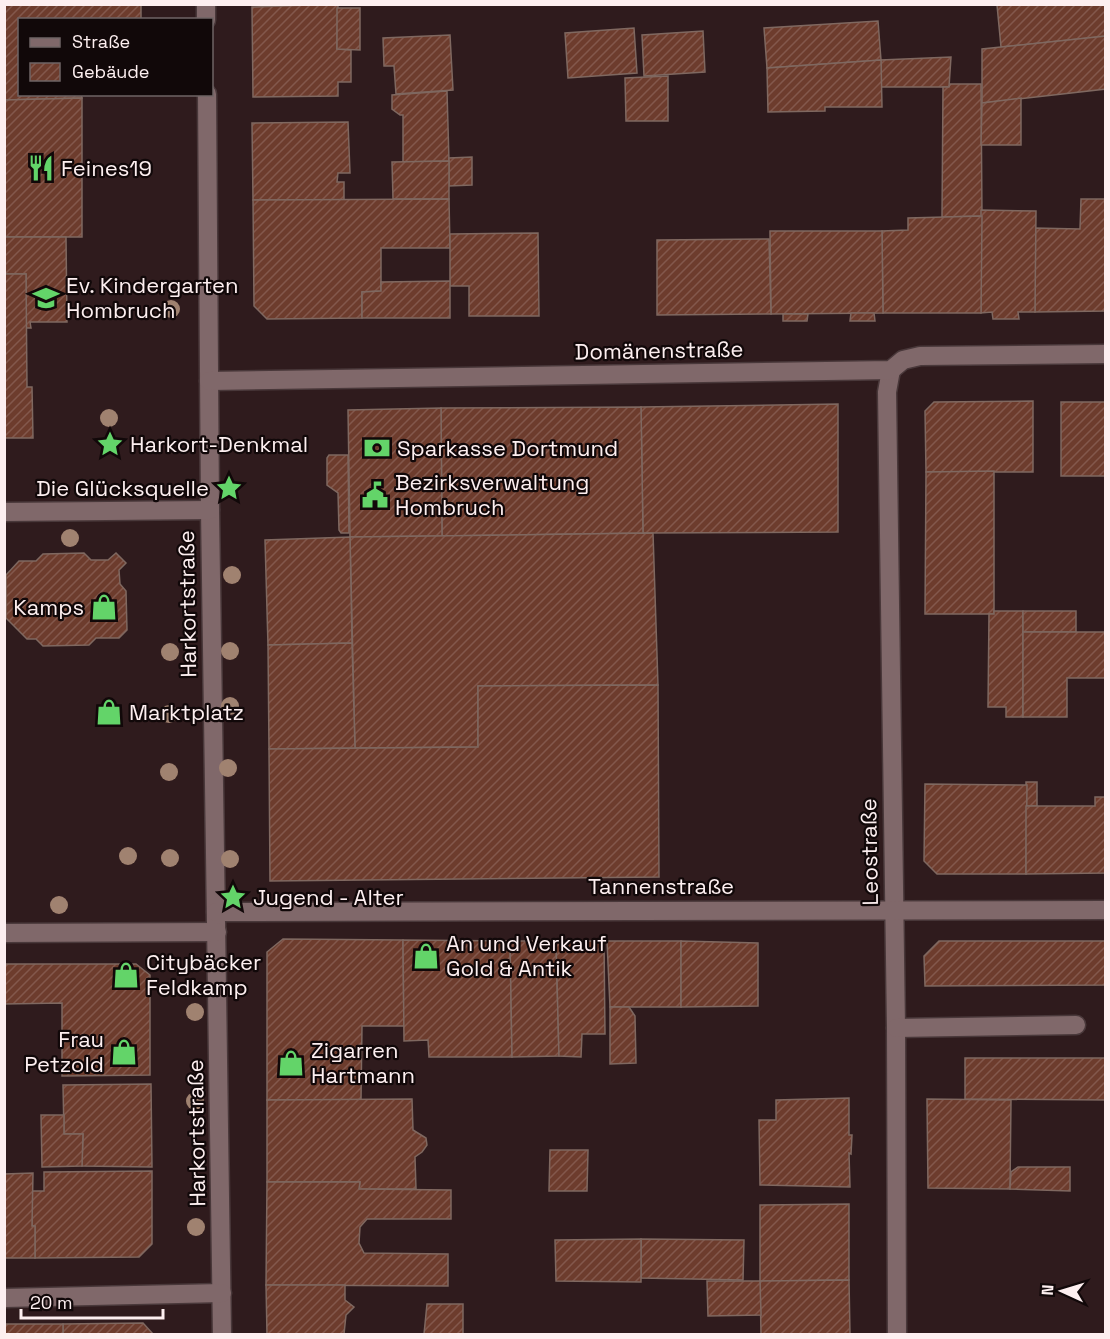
<svg xmlns="http://www.w3.org/2000/svg" width="1110" height="1339" font-family="'Space Grotesk',sans-serif">
  <defs>
    <pattern id="building-hatch" width="6" height="6" patternUnits="userSpaceOnUse" patternTransform="scale(1.5)"><rect width="6" height="6" fill="#6d3c2d"/><path d="M-1 1l2-2M0 6l6-6M5 7l2-2" fill="none" stroke="#83584c"/></pattern>
  </defs>
  <rect width="100%" height="100%" fill="#2f1b1d"/>
  <g fill="url(#building-hatch)" stroke="#7f6860" stroke-width="1.5">
    <polygon points="4,4 141,4 141,20 20,20 20,94 81,94 82,98 4,100"/>
    <polygon points="338,4 337,49 351,50 351,82 338,82 338,96 253,97 252,7"/>
    <polygon points="1106,4 1106,36 1001,47 997,5"/>
    <polygon points="337,8 360,8 360,50 337,49"/>
    <polygon points="878,21 881,60 767,68 764,28"/>
    <polygon points="634,28 637,73 568,78 565,33"/>
    <polygon points="703,31 705,72 644,76 642,35"/>
    <polygon points="450,35 453,90 396,94 394,66 384,66 383,38"/>
    <polygon points="1106,36 1106,89 982,103 982,49"/>
    <polygon points="951,57 949,87 881,87 881,60"/>
    <polygon points="881,60 882,107 825,107 825,111 768,112 767,68"/>
    <polygon points="668,76 668,121 626,121 625,78"/>
    <polygon points="950,84 981,84 982,216 942,217 943,87 949,87"/>
    <polygon points="447,91 449,161 403,162 403,115 400,115 392,109 392,95"/>
    <polygon points="82,98 82,237 4,237 4,100"/>
    <polygon points="1021,98 1021,145 981,145 982,103"/>
    <polygon points="348,122 350,173 338,173 337,182 344,182 344,200 253,200 252,123"/>
    <polygon points="472,157 472,185 449,186 449,158"/>
    <polygon points="449,161 449,199 393,199 392,162"/>
    <polygon points="449,199 450,248 381,248 381,291 362,292 362,318 267,319 254,306 253,200"/>
    <polygon points="1081,199 1106,199 1106,311 1035,312 1035,228 1080,229"/>
    <polygon points="981,210 1036,211 1035,312 1018,312 1019,319 993,319 992,312 981,313"/>
    <polygon points="982,216 981,313 883,313 882,231 908,230 908,218"/>
    <polygon points="770,231 882,231 883,313 771,314"/>
    <polygon points="538,233 539,316 469,316 469,286 450,286 450,234"/>
    <polygon points="4,237 66,237 67,322 30,322 31,328 26,328 26,274 4,274"/>
    <polygon points="769,239 771,314 657,315 657,240"/>
    <polygon points="4,274 26,274 27,387 32,387 33,438 4,438"/>
    <polygon points="450,281 450,318 362,318 362,292 381,291 381,282"/>
    <polygon points="851,313 874,313 875,321 850,321"/>
    <polygon points="783,314 808,314 807,321 783,321"/>
    <polygon points="1033,401 1033,472 926,472 925,411 934,402"/>
    <rect x="1061" y="402" width="45" height="74"/>
    <polygon points="838,404 838,532 643,533 641,407"/>
    <polygon points="641,407 643,533 442,536 441,408"/>
    <polygon points="441,408 442,536 350,537 348,410"/>
    <polygon points="329,455 348,455 349,533 341,533 339,530 338,493 327,485 327,458"/>
    <polygon points="994,471 994,614 925,614 926,472"/>
    <polygon points="653,533 658,685 478,686 478,747 355,748 350,537"/>
    <polygon points="350,537 352,643 268,645 265,540"/>
    <polygon points="84,553 91,560 108,560 116,553 126,563 119,570 120,584 126,591 127,630 119,638 96,638 89,645 43,646 36,639 27,639 6,618 6,575 19,561 36,561 43,554"/>
    <polygon points="994,611 1023,611 1023,717 1006,717 1006,707 988,707 989,614 994,614"/>
    <rect x="1023" y="611" width="53" height="21"/>
    <polygon points="1023,632 1106,632 1106,678 1067,678 1067,717 1023,717"/>
    <polygon points="352,643 355,748 269,749 268,645"/>
    <polygon points="658,685 659,877 270,881 269,749 478,747 478,686"/>
    <rect x="1026" y="782" width="11" height="24"/>
    <polygon points="925,784 1027,785 1026,874 937,874 924,861"/>
    <polygon points="1095,797 1106,797 1106,873 1026,874 1026,806 1095,806"/>
    <polygon points="283,939 403,940 404,1026 362,1026 361,1100 267,1100 267,952"/>
    <polygon points="403,940 510,941 512,1057 429,1057 428,1040 404,1041"/>
    <polygon points="510,941 556,941 559,1056 512,1057"/>
    <polygon points="556,941 604,941 605,1034 582,1034 581,1057 559,1056"/>
    <polygon points="607,941 681,941 681,1007 610,1007"/>
    <polygon points="681,941 758,943 758,1006 681,1007"/>
    <polygon points="939,941 1106,941 1106,985 925,986 924,956"/>
    <polygon points="4,964 136,964 150,975 150,1075 62,1076 62,1003 4,1004"/>
    <polygon points="610,1007 629,1007 635,1016 636,1063 610,1064"/>
    <polygon points="965,1058 1106,1058 1106,1100 965,1099"/>
    <polygon points="151,1084 152,1167 82,1166 83,1134 64,1134 63,1085"/>
    <polygon points="849,1098 849,1135 852,1135 851,1154 849,1153 850,1187 760,1185 759,1120 776,1120 776,1100"/>
    <polygon points="412,1099 413,1130 426,1138 427,1145 422,1152 415,1157 416,1189 359,1189 360,1182 267,1182 267,1100"/>
    <polygon points="927,1099 1011,1100 1010,1189 928,1188"/>
    <polygon points="41,1115 64,1115 64,1134 83,1134 82,1166 42,1167"/>
    <polygon points="550,1150 588,1150 587,1191 549,1191"/>
    <polygon points="1018,1167 1070,1167 1070,1191 1010,1189 1011,1172"/>
    <polygon points="152,1171 152,1244 139,1257 35,1258 35,1226 32,1226 32,1191 44,1191 44,1172"/>
    <polygon points="33,1173 32,1226 35,1226 35,1258 4,1258 4,1174"/>
    <polygon points="267,1182 360,1182 359,1189 451,1190 451,1219 367,1219 360,1227 359,1243 364,1253 448,1254 448,1286 266,1285"/>
    <polygon points="849,1204 849,1280 760,1281 760,1205"/>
    <polygon points="641,1239 744,1240 743,1280 641,1278"/>
    <polygon points="641,1239 641,1282 556,1281 555,1240"/>
    <polygon points="849,1280 850,1334 761,1334 760,1281"/>
    <polygon points="707,1281 760,1281 761,1315 708,1316"/>
    <polygon points="266,1285 345,1285 345,1300 354,1307 346,1315 344,1334 267,1334"/>
    <polygon points="427,1304 463,1304 463,1334 424,1334"/>
    <polygon points="143,1323 153,1334 63,1334 63,1324"/>
    <rect x="4" y="1324" width="59" height="10"/>
  </g>
  <g fill="none" stroke-linecap="round" stroke-linejoin="round">
    <g stroke="#49383a" stroke-width="21">
      <g id="minor">
        <polyline points="206,4 206,20"/>
        <polyline points="207,94 210,510 222,1334"/>
        <polyline points="891,370 887,392 896,1028 897,1334"/>
        <polyline points="209,381 891,370 903,360 920,356 1106,354"/>
        <polyline points="4,512 210,510"/>
        <polyline points="216,912 1106,910"/>
        <polyline points="4,933 217,932"/>
        <polyline points="896,1028 1076,1025"/>
        <polyline points="4,1298 222,1293"/>
      </g>
    </g>
    <use href="#minor" stroke="#80686a" stroke-width="18"/>
  </g>
  <g fill="#a08270">
    <circle cx="171" cy="309" r="9"/>
    <circle cx="109" cy="418" r="9"/>
    <circle cx="70" cy="538" r="9"/>
    <circle cx="232" cy="575" r="9"/>
    <circle cx="230" cy="651" r="9"/>
    <circle cx="170" cy="652" r="9"/>
    <circle cx="230" cy="706" r="9"/>
    <circle cx="169" cy="714" r="9"/>
    <circle cx="228" cy="768" r="9"/>
    <circle cx="169" cy="772" r="9"/>
    <circle cx="128" cy="856" r="9"/>
    <circle cx="170" cy="858" r="9"/>
    <circle cx="230" cy="859" r="9"/>
    <circle cx="59" cy="905" r="9"/>
    <circle cx="195" cy="1012" r="9"/>
    <circle cx="195" cy="1101" r="9"/>
    <circle cx="196" cy="1227" r="9"/>
  </g>
  <defs>
    <g id="restaurant-bare" transform="scale(2.07)"><path d="M-5-6h1v4h1v-4h1v4h1v-4h1v5L-1.5 .5V6h-2V.5L-5-1ZM5-6V6H3V1.5H1.5Q1.5-4 5-6Z" fill="#63d469" stroke="#110809" stroke-width="2.5" paint-order="stroke"/></g>
    <g id="school-bare" transform="scale(2.07)"><path d="M0-5L7-2L0 1L-7-2ZM-4 1L0 2.5L4 1V4Q0 6-4 4Z" fill="#63d469" stroke="#110809" stroke-width="2.5" paint-order="stroke"/></g>
    <g id="sight-bare" transform="scale(2.07)"><path d="M0-6L1.8-2.2L6-1.7L2.9 1.2L3.7 5.4L0 3.3L-3.7 5.4L-2.9 1.2L-6-1.7L-1.8-2.2Z" fill="#63d469" stroke="#110809" stroke-width="2.5" paint-order="stroke"/></g>
    <g id="bank-bare" transform="scale(2.07)"><path d="M-6-4H6V4H-6ZM0-2.3a2.3 2.3 0 1 0 0 4.6a2.3 2.3 0 1 0 0-4.6Z" fill="#63d469" stroke="#110809" stroke-width="2.5" paint-order="stroke"/></g>
    <g id="civic-bare" transform="scale(2.07)"><path d="M-.6-6.5H3V-4.5H.6V-3L4-1V1h2V6H-6V1h2V-1L-.6-3ZM-1.2 2.5V6h2.4V2.5Z" fill="#63d469" stroke="#110809" stroke-width="2.5" paint-order="stroke"/></g>
    <g id="shop-bare" transform="scale(2.07)"><path d="M-5-2.5h2.3a2.7 3.5 0 0 1 5.4 0H5L5.5 6h-11ZM-1.5-2.5h3a1.5 2.3 0 0 0-3 0Z" fill="#63d469" stroke="#110809" stroke-width="2.5" paint-order="stroke"/></g>
  </defs>
  <g fill-rule="evenodd">
    <use href="#restaurant-bare" x="41" y="168"/>
    <use href="#school-bare" x="46" y="298"/>
    <use href="#sight-bare" x="110" y="444"/>
    <use href="#bank-bare" x="377" y="448"/>
    <use href="#sight-bare" x="229" y="488"/>
    <use href="#civic-bare" x="375" y="495"/>
    <use href="#shop-bare" x="104" y="607"/>
    <use href="#shop-bare" x="109" y="712"/>
    <use href="#sight-bare" x="233" y="897"/>
    <use href="#shop-bare" x="426" y="956"/>
    <use href="#shop-bare" x="126" y="975"/>
    <use href="#shop-bare" x="124" y="1052"/>
    <use href="#shop-bare" x="291" y="1063"/>
  </g>
  <g text-anchor="middle" stroke-width="4.5" stroke-linejoin="round" paint-order="stroke">
    <g font-size="22" fill="#fdeff0" stroke="#110809" text-anchor="start">
      <text x="61" y="176">Feines19</text>
      <text x="66" y="293">Ev. Kindergarten<tspan x="66" dy="25">Hombruch</tspan></text>
      <text x="130" y="452">Harkort-Denkmal</text>
      <text x="397" y="456">Sparkasse Dortmund</text>
      <text x="395" y="490">Bezirksverwaltung<tspan x="395" dy="25">Hombruch</tspan></text>
      <text x="209" y="496" text-anchor="end">Die Glücksquelle</text>
      <text x="84" y="615" text-anchor="end">Kamps</text>
      <text x="129" y="720">Marktplatz</text>
      <text x="253" y="905">Jugend - Alter</text>
      <text x="446" y="951">An und Verkauf<tspan x="446" dy="25">Gold &amp; Antik</tspan></text>
      <text x="146" y="970">Citybäcker<tspan x="146" dy="25">Feldkamp</tspan></text>
      <text x="104" y="1047" text-anchor="end">Frau<tspan x="104" dy="25">Petzold</tspan></text>
      <text x="311" y="1058">Zigarren<tspan x="311" dy="25">Hartmann</tspan></text>
    </g>
    <g font-size="22" fill="#fdeff0" stroke="#110809">
      <text transform="translate(659 350) rotate(-1)" y="8">Domänenstraße</text>
      <text transform="translate(187 604) rotate(-91)" y="8">Harkortstraße</text>
      <text transform="translate(869 852) rotate(-91)" y="8">Leostraße</text>
      <text x="661" y="894">Tannenstraße</text>
      <text transform="translate(196 1133) rotate(-91)" y="8">Harkortstraße</text>
    </g>
  </g>
  <rect width="1110" height="1339" fill="none" stroke="#fdeff0" stroke-width="12"/>
  <rect x="18" y="18" width="195" height="78" fill="#110809" stroke="#6f6465" stroke-width="1.5"/>
  <rect x="30" y="38" width="30" height="9" fill="#80686a" stroke="#6f6465" stroke-width="1.5"/>
  <text x="72" y="48" font-size="18" fill="#fdeff0">Straße</text>
  <rect x="30" y="63" width="30" height="18" fill="url(#building-hatch)" stroke="#6f6465" stroke-width="1.5"/>
  <text x="72" y="78" font-size="18" fill="#fdeff0">Gebäude</text>
  <g transform="translate(1062 1291) rotate(274)" stroke="#110809" stroke-width="4.5" paint-order="stroke">
  <path d="M0-4.5L10 22L0 15L-10 22Z" fill="#fdeff0"/>
  <text y="-9" font-size="16" font-weight="bold" text-anchor="middle" fill="#fdeff0">N</text>
  </g>
  <path d="M21 1309v9h142v-9" fill="none" stroke="#fdeff0" stroke-width="3"/>
  <text x="30" y="1309" font-size="18" fill="#fdeff0" stroke="#110809" stroke-width="4.5" paint-order="stroke">20 m</text>
</svg>
